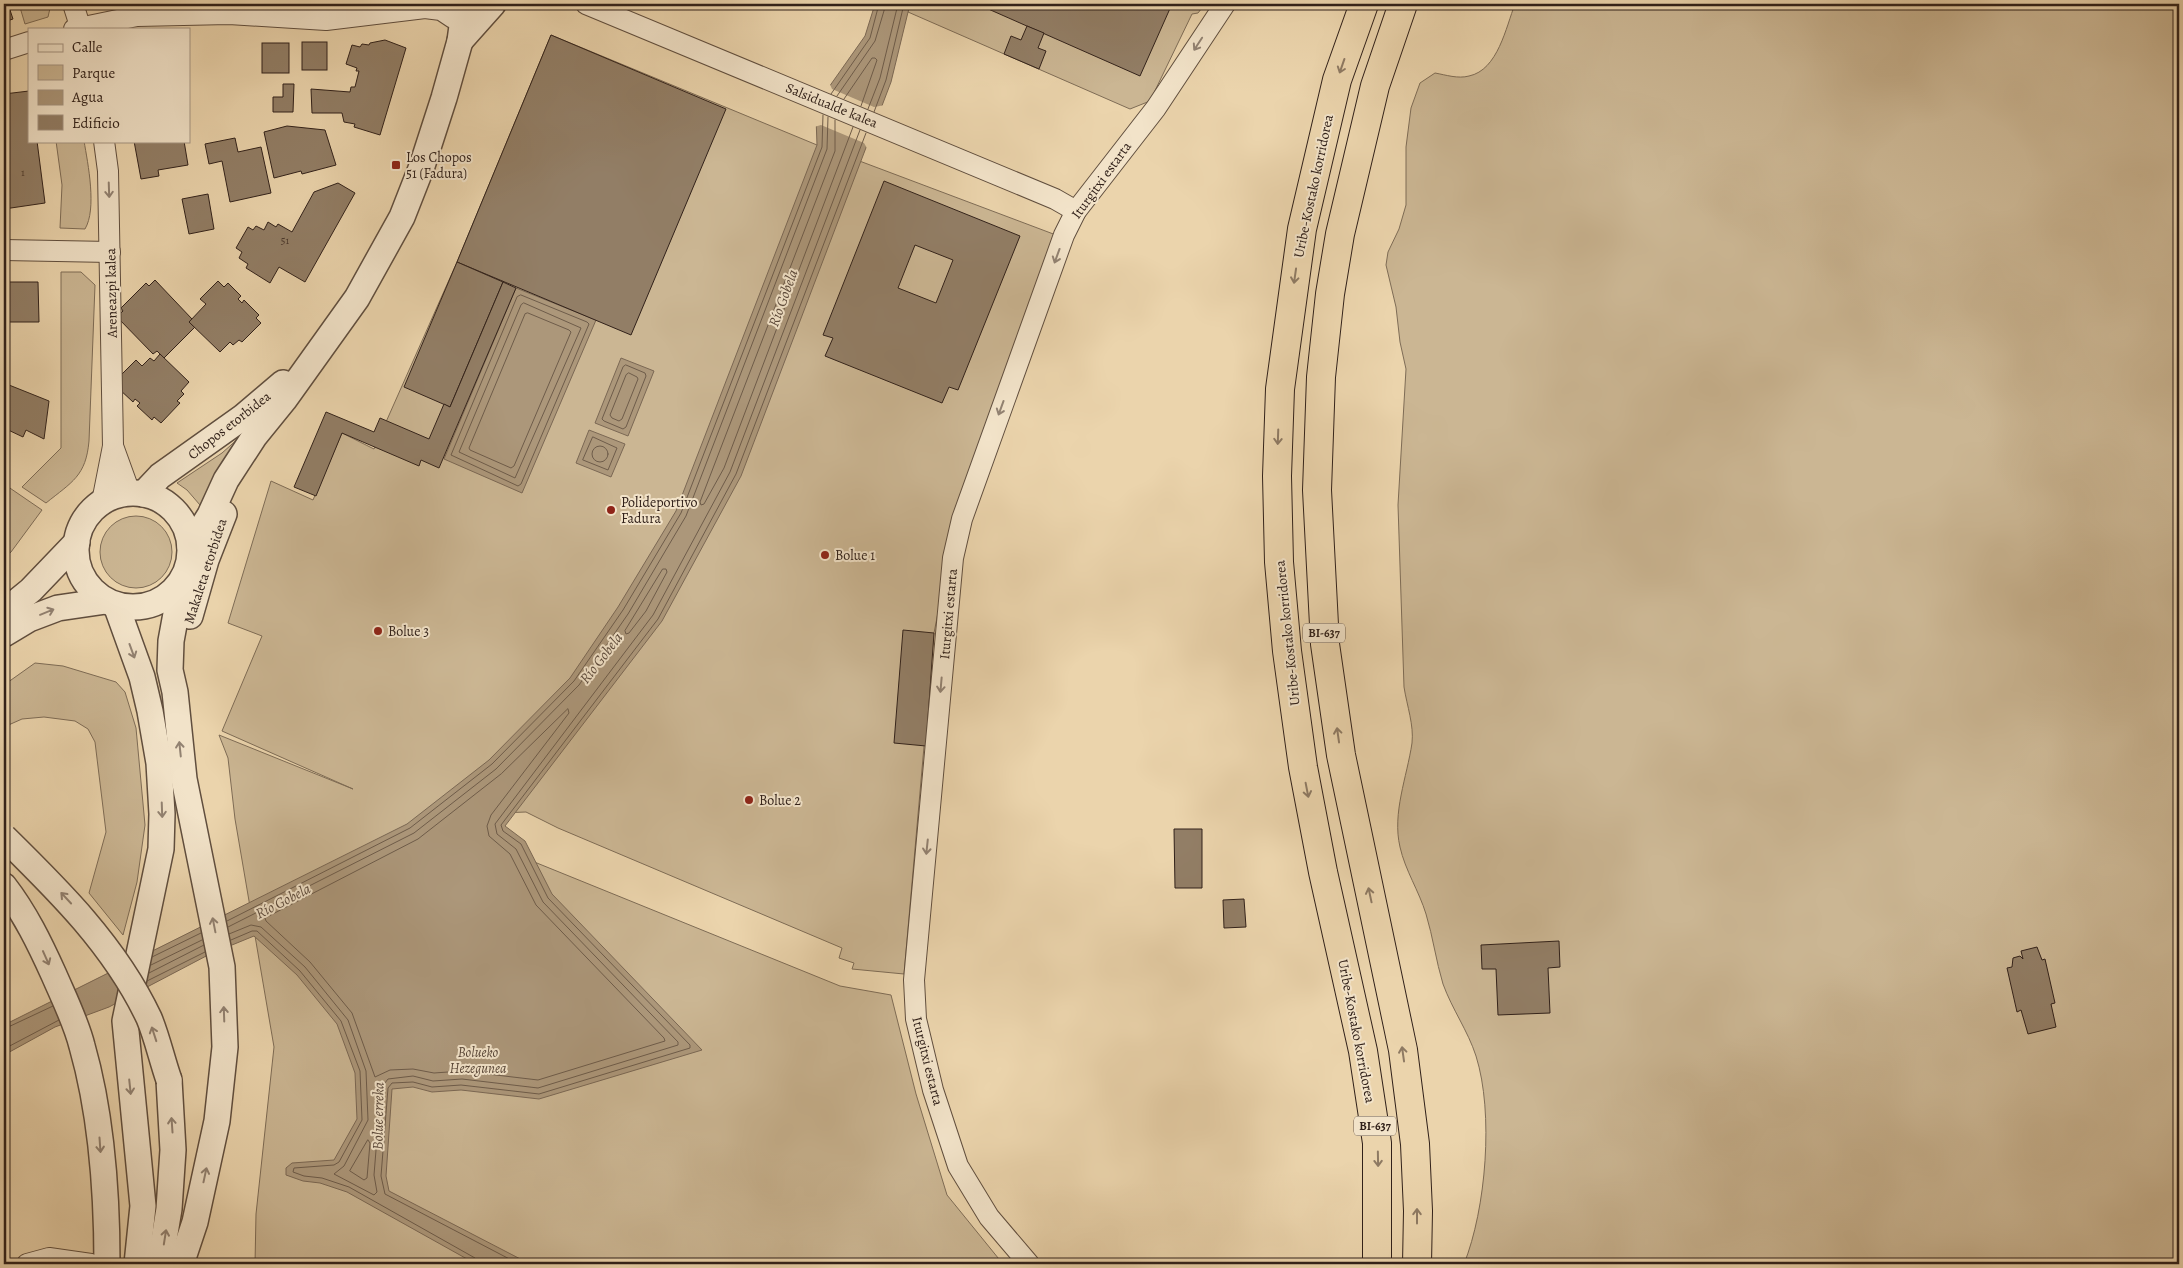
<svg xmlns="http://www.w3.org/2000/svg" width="2183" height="1268" font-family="Alegreya,serif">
  <rect width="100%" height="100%" fill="#ebd4ac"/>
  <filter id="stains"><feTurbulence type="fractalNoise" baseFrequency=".004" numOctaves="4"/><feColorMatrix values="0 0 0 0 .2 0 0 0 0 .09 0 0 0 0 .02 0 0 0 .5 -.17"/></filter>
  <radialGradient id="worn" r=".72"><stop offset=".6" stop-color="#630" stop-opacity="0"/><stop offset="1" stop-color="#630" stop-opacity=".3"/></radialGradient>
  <g fill="#cbb693" stroke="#7e6c56">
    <polygon points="19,4 51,4 48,17 25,24"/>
    <polygon points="910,4 1205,4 1198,13 1192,14 1150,101 1130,109 908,12"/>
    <path d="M1515,4l664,1v1259h-715c22,-55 30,-151 12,-208 -8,-25 -24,-47 -33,-72 -7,-23 -10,-47 -17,-70 -7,-23 -21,-44 -26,-67 -8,-34 7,-70 12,-104 2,-18 -5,-37 -8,-56l-6,-182 8,-136 -6,-27 -4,-35 -10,-42 2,-13 11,-23 7,-24v-58l5,-39 9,-25 15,-10c11,2 23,6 34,3 29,-6 37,-49 46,-72z"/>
    <polygon points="551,35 817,145 1056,235 956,520 934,633 904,974 852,969 854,963 839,958 842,948 558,828 526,812 421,816 840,986 891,995 916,1094 947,1195 1003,1264 255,1264 256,1214 274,1047 235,819 228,758 219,735 353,789 222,731 262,636 228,623 271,481 313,500 342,433 374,449 457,262"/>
    <path d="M56,141h28c4,23 13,68 1,88l-25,-1 2,-43z"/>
    <path d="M61,272h20l14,13 -6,156c-3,35 -17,41 -43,62l-24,-16 39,-39z"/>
    <polygon points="249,429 212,482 200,505 187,490 177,483 222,453"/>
    <polygon points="4,484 42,510 11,552 4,559"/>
    <circle cx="136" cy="552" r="36"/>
    <polygon points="35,663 63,666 116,682 125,692 136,728 145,825 137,882 123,935 89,893 106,832 95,742 88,729 75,721 44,717 22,719 4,727 4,685"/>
  </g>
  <g fill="#ac977a" stroke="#7b6854">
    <polygon points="875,4 910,4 891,82 741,476 662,621 505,826 525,841 552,894 702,1050 539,1099 461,1090 432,1092 413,1087 392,1089 386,1176 389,1191 530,1264 476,1264 347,1192 320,1183 303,1181 286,1175 286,1168 292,1163 334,1160 357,1119 355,1073 337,1024 297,975 254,936 210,954 109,1007 55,1027 4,1055 4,1025 407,824 489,760 570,678 618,607 676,511 817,145 816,117 829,87 865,36"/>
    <polygon points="516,288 596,320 522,493 444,459"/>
    <polygon points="621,358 654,371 628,436 595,423"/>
    <polygon points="589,430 625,444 611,477 576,463"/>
  </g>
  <polygon fill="#ebd4ac" points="829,82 832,89 874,107 885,105 868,150 864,143 821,125 814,127 814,117"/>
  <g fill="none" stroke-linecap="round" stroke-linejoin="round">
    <g stroke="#6e5c4a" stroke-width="1">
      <polyline points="831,94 870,38 879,4"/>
      <polyline points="837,96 875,41 886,4"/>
      <polyline points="844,99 872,58 875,58 877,60 861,106"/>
      <polyline points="868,109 880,78 898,4"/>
      <polyline points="874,112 886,80 904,4"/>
      <polyline points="835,120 835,151 700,502 701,505 704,504 724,468 853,127"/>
      <polygon points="521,295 587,322 589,324 521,484 518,486 451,455 517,297"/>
      <polygon points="524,303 581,328 515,478 459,452 521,305"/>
      <polygon points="528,313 569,330 571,332 514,466 511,468 470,450 469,448 525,314"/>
      <polygon points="626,365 645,373 646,376 626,427 623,429 604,421 602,419 623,367"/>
      <polygon points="629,373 637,377 638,379 622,419 619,421 612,418 610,415 626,375"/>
      <polygon points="593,437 617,448 608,470 583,460"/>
      <circle cx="600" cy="454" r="8"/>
      <polygon points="663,569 666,569 667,572 646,611 629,633 626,634 625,631"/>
      <polygon points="568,709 569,713 491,815 487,826 489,836 510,854 536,905 664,1038 665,1041 538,1080 462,1071 434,1073 413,1069 390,1070 375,1077 352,1013 310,962 266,921 265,918 418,839 501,774"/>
      <polyline points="227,921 410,828 492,764 574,681 623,610 681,513 822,147 823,115"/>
      <polyline points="228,927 414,833 496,769 579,685 628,614 686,516 827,149 828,117"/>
      <polyline points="229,934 251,925 261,927 305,967 348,1020 366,1071 368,1120 344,1166 334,1174 374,1195 377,1192 374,1175 381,1088 388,1079 413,1076 433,1081 462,1079 538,1088 678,1045 678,1042 543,902 516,849 497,834 495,824 653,615 730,472 860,130"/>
      <polyline points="231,940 252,931 257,931 300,971 341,1021 360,1071 362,1120 339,1162 334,1165 294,1168 293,1172 304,1176 322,1178 349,1187 475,1258 478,1264"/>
      <polyline points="152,957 201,933"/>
      <polyline points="151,965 202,940"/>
      <polyline points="149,973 204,945"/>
      <polyline points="147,981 205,952"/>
      <polyline points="4,1029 53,1006"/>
      <polyline points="4,1049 59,1020"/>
      <polygon points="368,1140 370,1143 367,1178 364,1180 350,1171"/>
      <polyline points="519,1264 385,1194 381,1176 388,1088 392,1083 413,1082 432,1087 461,1085 539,1094 690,1048 690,1045 548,898 521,844 503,831 501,825 658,619 736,474 866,133"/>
    </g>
  </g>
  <g fill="#927e66" stroke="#31211a" fill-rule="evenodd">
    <polygon points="4,4 8,4 13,19 4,22"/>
    <polygon points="977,4 1172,4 1140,76"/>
    <polygon points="1027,26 1044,33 1038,48 1046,51 1039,69 1004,54 1011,36 1021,40"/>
    <polygon points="551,35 726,109 631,335 457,262"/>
    <polygon points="385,40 406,48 380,135 354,127 355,124 344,122 342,113 312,113 311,89 350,92 351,87 355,87 359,71 356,71 357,68 346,64 352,45 360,47 362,44 369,45 370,43"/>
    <rect x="302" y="42" width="25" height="28"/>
    <rect x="262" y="43" width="27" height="30"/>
    <polygon points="283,84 294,84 293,112 273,112 273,97 283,97"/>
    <polygon points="29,91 29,141 37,141 45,203 4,209 4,94"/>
    <polygon points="287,126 325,130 336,165 302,174 301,171 274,178 264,132"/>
    <polygon points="235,138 238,152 261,147 271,193 230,202 222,161 209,164 205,144"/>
    <polygon points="134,141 184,141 188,165 158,170 159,176 141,179"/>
    <path d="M884,181l136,55 -62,154 -9,-3 -7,16 -117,-47 8,-18 -10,-3zM915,245l38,15 -17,43 -38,-15z"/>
    <polygon points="338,183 355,193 305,282 279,267 270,283 246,268 248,264 239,258 242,252 236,248 248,227 253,230 256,226 264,230 268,222 276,227 278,224 292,232 314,192"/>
    <polygon points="208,194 214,229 189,234 182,199"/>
    <polygon points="457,262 503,282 450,407 404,387"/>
    <polygon points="155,280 192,319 189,322 195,327 164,358 157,351 153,354 117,317 123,311 121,308 146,283 149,286"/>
    <polygon points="218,281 224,287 228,283 241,296 238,299 242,303 244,300 259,315 256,318 261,323 242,342 239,340 233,345 230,342 220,352 189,322 206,304 200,299"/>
    <polygon points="4,282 38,282 39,322 4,322"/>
    <polygon points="503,282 516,288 439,468 421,460 419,466 342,433 316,496 294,487 326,412 374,432 380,418 429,439 444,404 450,407"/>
    <polygon points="160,354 189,382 181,391 184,394 177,401 180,403 161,423 154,417 152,420 137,406 140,403 135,399 133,402 118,388 122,384 117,379 136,360 142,366 150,358 154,361"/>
    <polygon points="4,383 49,401 44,439 26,430 23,437 4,428"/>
    <polygon points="903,630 934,633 926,746 894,743"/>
    <polygon points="1174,829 1202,829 1202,888 1175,888"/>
    <polygon points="1244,899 1246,927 1224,928 1223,900"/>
    <polygon points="1559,941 1560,967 1548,968 1550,1013 1498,1015 1496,969 1482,969 1481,945"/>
    <polygon points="2037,947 2042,960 2045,959 2055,1003 2051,1004 2056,1027 2028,1034 2021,1010 2017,1012 2007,968 2012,967 2013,958 2020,956 2023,959 2021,951"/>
  </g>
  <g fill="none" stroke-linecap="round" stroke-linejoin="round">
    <g stroke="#604e3e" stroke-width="22">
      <g id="minor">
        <polyline points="73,4 81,29"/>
        <polyline points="586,4 1055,199 1076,211"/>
        <polyline points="74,29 137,16 229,14 326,20 425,8 441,10 453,18"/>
        <polyline points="4,50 29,42"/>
        <polyline points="4,250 110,252"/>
        <polyline points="113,446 130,493"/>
        <polyline points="102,502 113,446 108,171 104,141"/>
        <polyline points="27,1264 49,1258 91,1264"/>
        <polyline points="1029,1264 989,1217 958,1166 933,1090 916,1019 914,980 953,558 962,519 1064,235 1076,211 1156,108 1225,4"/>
      </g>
    </g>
    <g stroke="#604e3e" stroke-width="28">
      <g id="tertiary">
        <polyline points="460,41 493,4"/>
        <circle cx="133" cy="550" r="57"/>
        <polyline points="143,494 160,476 243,417 283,383"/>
        <polyline points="190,547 210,515 226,480 254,437 284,400 357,298 402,217 422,166 444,98 460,41 465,4"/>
        <polyline points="116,605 142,677 150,711 159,763 162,814 161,849 125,1021 143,1206 137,1264"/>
        <polyline points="4,612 31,590 77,542"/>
        <polyline points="190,616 206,560 224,514"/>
        <polyline points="4,634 29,619 58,608 106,601"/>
        <path d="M4,886c21,27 36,58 50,89 10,23 22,47 28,71 20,70 25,146 25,218"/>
        <polyline points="160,1264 169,1209 173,1150 169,1080"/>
        <polyline points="181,1264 195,1222 217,1121 225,1047 222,967 184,779 175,692 170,670 171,641 182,581"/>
      </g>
    </g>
    <g stroke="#31211a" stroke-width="30">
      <g id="trunk">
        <polyline points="1364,4 1337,80 1302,229 1280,389 1277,476 1279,562 1287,651 1303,767 1323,872 1363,1051 1377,1143 1377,1264"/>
        <polyline points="1403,4 1375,86 1340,234 1330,294 1321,377 1317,490 1325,644 1341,755 1403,1050 1415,1144 1418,1211 1417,1264"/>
      </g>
    </g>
    <use href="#minor" stroke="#f2e3c9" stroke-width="20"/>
    <use href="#tertiary" stroke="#f2e3c9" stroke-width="25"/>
    <use href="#trunk" stroke="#ebd4ac" stroke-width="28"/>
    <g stroke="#604e3e" stroke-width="28" stroke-linecap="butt">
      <path id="tertiary-bridge" d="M4,837c55,54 111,109 145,181 8,19 13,42 20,62"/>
    </g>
    <use href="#tertiary-bridge" stroke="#f2e3c9" stroke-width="25"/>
  </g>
  <defs><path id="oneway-shaft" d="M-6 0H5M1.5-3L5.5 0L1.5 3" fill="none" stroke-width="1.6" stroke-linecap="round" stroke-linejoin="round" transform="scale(1.25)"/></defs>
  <g stroke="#928272">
    <use href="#oneway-shaft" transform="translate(1198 44) rotate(123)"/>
    <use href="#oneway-shaft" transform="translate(109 190) rotate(88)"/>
    <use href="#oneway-shaft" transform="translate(1057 256) rotate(110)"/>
    <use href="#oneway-shaft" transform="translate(1001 408) rotate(110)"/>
    <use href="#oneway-shaft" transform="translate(47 612) rotate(-22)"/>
    <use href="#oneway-shaft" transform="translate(132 651) rotate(70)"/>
    <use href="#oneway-shaft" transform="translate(941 685) rotate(95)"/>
    <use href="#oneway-shaft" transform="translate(180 749) rotate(-96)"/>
    <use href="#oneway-shaft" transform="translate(162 810) rotate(88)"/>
    <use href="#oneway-shaft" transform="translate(927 847) rotate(96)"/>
    <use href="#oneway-shaft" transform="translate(66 898) rotate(-133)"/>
    <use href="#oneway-shaft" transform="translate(214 925) rotate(-101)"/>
    <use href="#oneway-shaft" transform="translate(46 958) rotate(66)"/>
    <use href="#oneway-shaft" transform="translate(224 1014) rotate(-92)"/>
    <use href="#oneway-shaft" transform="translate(154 1034) rotate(-108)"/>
    <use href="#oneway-shaft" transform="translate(130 1087) rotate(84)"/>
    <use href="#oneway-shaft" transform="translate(172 1125) rotate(-94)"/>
    <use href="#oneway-shaft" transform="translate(100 1145) rotate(86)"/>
    <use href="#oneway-shaft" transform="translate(205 1175) rotate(-78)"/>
    <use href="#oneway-shaft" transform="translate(165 1237) rotate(-81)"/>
  </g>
  <g stroke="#8e7a63">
    <use href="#oneway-shaft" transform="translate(1342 66) rotate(109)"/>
    <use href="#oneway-shaft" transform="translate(1295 276) rotate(98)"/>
    <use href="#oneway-shaft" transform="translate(1278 437) rotate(92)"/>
    <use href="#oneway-shaft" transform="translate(1338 735) rotate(-98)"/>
    <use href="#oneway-shaft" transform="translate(1307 790) rotate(79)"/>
    <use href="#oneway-shaft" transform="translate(1370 895) rotate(-102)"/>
    <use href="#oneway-shaft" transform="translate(1403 1054) rotate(-98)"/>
    <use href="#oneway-shaft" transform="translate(1378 1159) rotate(89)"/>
    <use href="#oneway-shaft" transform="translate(1417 1216) rotate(-90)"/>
  </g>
  <g fill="#8f2418" stroke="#f2e3c9" stroke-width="2">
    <rect x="391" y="160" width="10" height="10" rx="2.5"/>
    <circle cx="611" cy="510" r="5"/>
    <circle cx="825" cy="555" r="5"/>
    <circle cx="378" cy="631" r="5"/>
    <circle cx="749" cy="800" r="5"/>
  </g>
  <g text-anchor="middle" stroke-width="4" stroke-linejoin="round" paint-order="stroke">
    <g font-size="11" fill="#49382d">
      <text x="23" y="176">1</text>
      <text x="285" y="244">51</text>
    </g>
    <g fill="#f2e3c9" stroke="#6b5b4e" stroke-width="1">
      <rect x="1303" y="623.5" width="42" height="19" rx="4"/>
      <rect x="1354" y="1116.5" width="42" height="19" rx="4"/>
    </g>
    <g font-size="12" font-weight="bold" fill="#31211a">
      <text x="1324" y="637">BI-637</text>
      <text x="1375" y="1130">BI-637</text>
    </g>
    <g font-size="14" fill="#31211a" stroke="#f2e3c9">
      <text transform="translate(832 105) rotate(22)" y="5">Salsidualde kalea</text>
      <text transform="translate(1101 180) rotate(-54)" y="5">Iturgitxi estarta</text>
      <text transform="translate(1313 186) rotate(-78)" y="5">Uribe-Kostako korridorea</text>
      <text transform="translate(111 293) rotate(-91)" y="5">Areneazpi kalea</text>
      <text transform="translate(229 425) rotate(-38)" y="5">Chopos etorbidea</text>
      <text transform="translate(205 571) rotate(-72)" y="5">Makaleta etorbidea</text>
      <text transform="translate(948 614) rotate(-85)" y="5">Iturgitxi estarta</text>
      <text transform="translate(1287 633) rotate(-96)" y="5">Uribe-Kostako korridorea</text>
      <text transform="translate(1357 1031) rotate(79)" y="5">Uribe-Kostako korridorea</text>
      <text transform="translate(928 1061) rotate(76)" y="5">Iturgitxi estarta</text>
    </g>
    <g font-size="14" fill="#31211a" stroke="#f2e3c9" text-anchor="start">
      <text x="406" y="162">Los Chopos<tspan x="406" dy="16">51 (Fadura)</tspan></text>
      <text x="621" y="507">Polideportivo<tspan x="621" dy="16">Fadura</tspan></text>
      <text x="835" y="560">Bolue 1</text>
      <text x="388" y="636">Bolue 3</text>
      <text x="759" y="805">Bolue 2</text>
    </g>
    <g font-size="14" font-style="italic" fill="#584638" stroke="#f2e3c9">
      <text x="478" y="1057">Bolueko<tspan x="478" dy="16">Hezegunea</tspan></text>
    </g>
    <g font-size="15" font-style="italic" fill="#5c4a3c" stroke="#f2e3c9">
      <text transform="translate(783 298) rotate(-70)" y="5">Río Gobela</text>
      <text transform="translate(601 658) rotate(-52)" y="5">Río Gobela</text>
      <text transform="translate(283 901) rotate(-27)" y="5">Río Gobela</text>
      <text transform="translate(378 1116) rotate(-89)" y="5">Bolue erreka</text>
    </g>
  </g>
  <rect width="2183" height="1268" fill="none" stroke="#ebd4ac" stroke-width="20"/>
  <rect x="5" y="5" width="2173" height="1258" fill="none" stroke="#31211a" stroke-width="2.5"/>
  <rect x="10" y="10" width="2163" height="1248" fill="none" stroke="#31211a"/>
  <rect x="28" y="28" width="162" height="115" fill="#f2e3c9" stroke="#a59583"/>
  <rect x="38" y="44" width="25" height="8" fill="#f2e3c9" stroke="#a59583"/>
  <text x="72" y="52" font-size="15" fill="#31211a">Calle</text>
  <rect x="38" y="65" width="25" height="15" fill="#cbb693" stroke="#a59583"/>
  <text x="72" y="78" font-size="15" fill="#31211a">Parque</text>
  <rect x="38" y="90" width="25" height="15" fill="#ac977a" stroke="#a59583"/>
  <text x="72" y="102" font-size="15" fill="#31211a">Agua</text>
  <rect x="38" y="115" width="25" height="15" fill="#927e66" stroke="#a59583"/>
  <text x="72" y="128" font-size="15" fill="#31211a">Edificio</text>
  <rect width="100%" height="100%" filter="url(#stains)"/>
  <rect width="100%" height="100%" fill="url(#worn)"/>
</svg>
